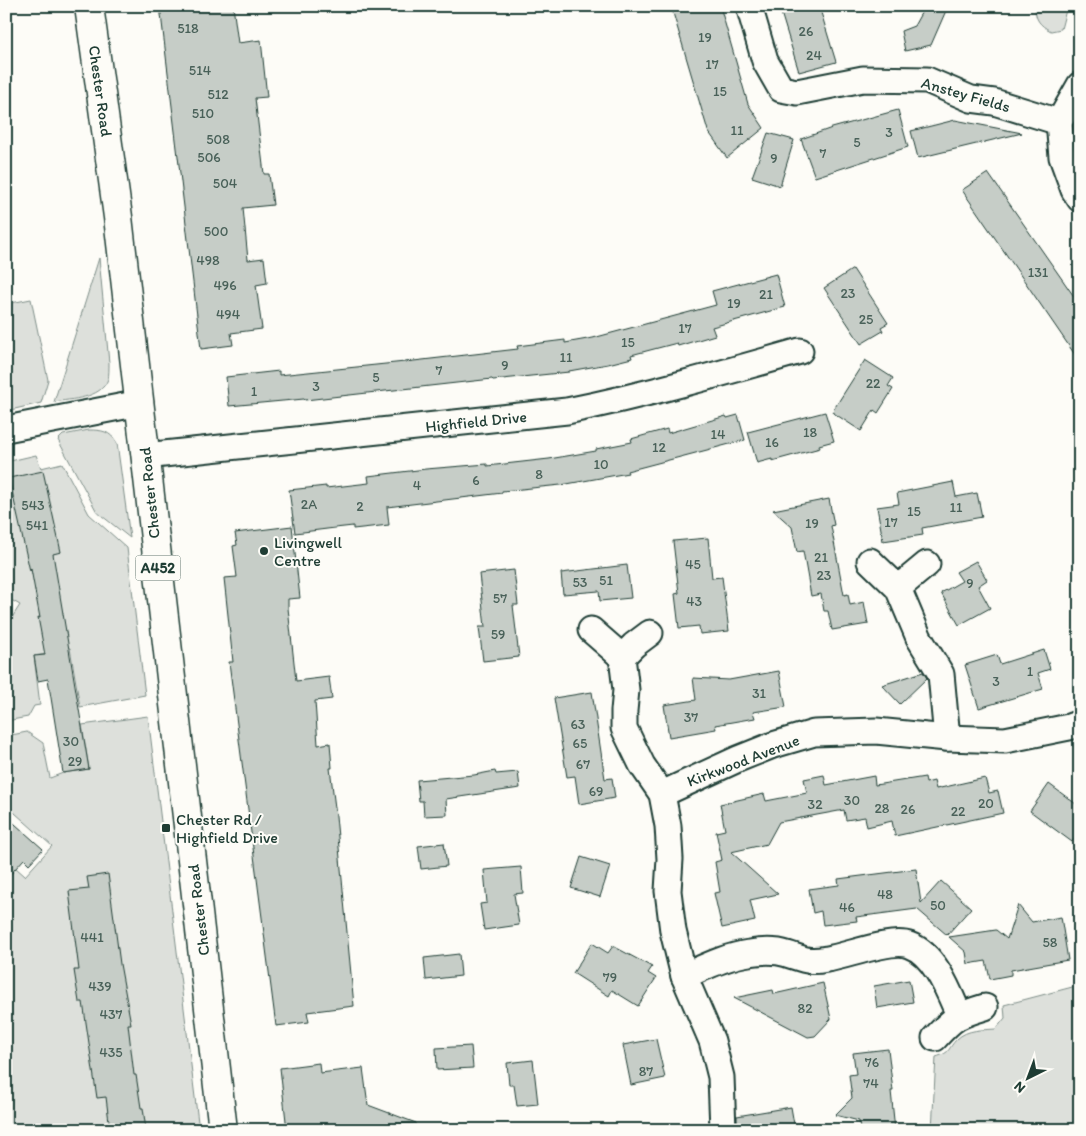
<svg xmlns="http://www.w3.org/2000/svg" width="1086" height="1136" font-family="Itim,sans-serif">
  <rect width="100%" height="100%" fill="#fdfcf7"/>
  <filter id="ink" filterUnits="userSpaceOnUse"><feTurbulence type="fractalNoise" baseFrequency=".02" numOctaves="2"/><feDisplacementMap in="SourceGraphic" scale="10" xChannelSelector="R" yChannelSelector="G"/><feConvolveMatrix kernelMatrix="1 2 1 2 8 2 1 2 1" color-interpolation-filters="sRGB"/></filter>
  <g filter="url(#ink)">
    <g fill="#dde0db" stroke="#7e8e88">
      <path d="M1035,6h32l-6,23 -10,2c-12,-6 -16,-12 -16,-25z"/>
      <path d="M99,258l10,105c0,5 0,12 -1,16 -7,20 -37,20 -54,23z"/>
      <polygon points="31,299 48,380 41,403 6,411 6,304"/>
      <path d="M89,430c13,0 21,1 28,13l13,95 -33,-26 -39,-72 5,-5z"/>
      <polygon points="36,455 41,468 62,463 89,514 127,548 145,695 80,707 70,648 46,652 46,654 34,656 40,705 34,706 28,717 6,721 6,627 20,605 6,597 6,477 9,476 6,462"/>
      <polygon points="148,716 199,1130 6,1130 6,859 25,876 52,846 6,805 6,736 27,732 43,743 50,778 63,773 89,769 82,725"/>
      <path d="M1080,985v145h-148l4,-73c16,-5 11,-8 21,-18 10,-10 26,-9 39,-10l9,-11 -1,-13z"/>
    </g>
    <g fill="#c6cdc7" stroke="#1f3d34">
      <polygon points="160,6 233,6 238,43 261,40 267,97 255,98 264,174 269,174 273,205 243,208 248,260 264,258 267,283 256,285 262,329 231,333 233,345 201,349"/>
      <polygon points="671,6 720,6 748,104 764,128 727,158 708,131"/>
      <polygon points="779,6 819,6 836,62 799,72"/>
      <polygon points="925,6 948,6 931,45 905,51 901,31 914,26"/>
      <polygon points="898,110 908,147 815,177 801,139 832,128"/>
      <polygon points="955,120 1022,133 918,158 911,131"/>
      <polygon points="768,133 794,140 780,186 752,177"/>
      <polygon points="988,173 1080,305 1080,362 962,190"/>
      <polygon points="853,269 888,323 881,327 883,331 861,344 824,288"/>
      <polygon points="776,274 785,307 712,327 715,335 678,346 677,343 631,355 632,358 608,364 569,371 569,372 493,380 492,379 305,400 304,399 229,406 226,377 279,371 279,375 405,362 518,349 517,346 565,340 565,343 593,338 716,305 712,291"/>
      <polygon points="865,360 893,378 888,386 893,389 878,413 874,410 861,431 832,412"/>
      <polygon points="825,412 834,441 819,445 820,448 772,461 772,459 757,463 748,432"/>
      <polygon points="738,415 745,440 627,471 628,473 561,485 502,491 502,493 387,507 389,525 353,529 353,526 335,528 295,533 289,490 326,486 326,488 369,483 368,476 426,469 487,464 487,466 549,459 596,451 596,449 632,442 631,439 667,429 668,433 726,416 727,418"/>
      <polygon points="43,471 61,552 53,554 89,769 63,773 48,679 38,681 34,656 45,655 38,617 40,618 31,569 30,571 9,478"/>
      <polygon points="953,482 956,497 977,493 982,517 922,528 923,535 883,541 877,507 899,504 897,493"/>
      <polygon points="829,499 834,525 831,526 844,595 848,594 850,605 864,602 868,624 832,630 828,611 824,611 821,594 811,596 803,551 797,552 792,527 773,510"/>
      <polygon points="292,526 300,598 288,599 288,608 296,681 329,677 332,699 315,701 318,745 330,743 332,768 330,768 336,816 354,1006 307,1012 309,1022 276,1026 229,662 233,662 224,578 237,577 233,546 237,545 235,533"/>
      <polygon points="708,538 712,578 722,577 729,631 700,634 699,626 679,628 675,594 679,593 673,541"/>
      <polygon points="976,561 987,580 978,586 990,608 959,625 941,593 962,581 956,572"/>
      <polygon points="627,565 631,598 600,601 599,591 563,594 561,573"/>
      <polygon points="514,570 518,605 513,605 519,657 483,661 479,627 485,627 479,574"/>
      <polygon points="1044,650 1050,669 1038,673 1043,689 979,708 965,665 997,655 1000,664"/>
      <polygon points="779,671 786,707 753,712 755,718 715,725 716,729 669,737 664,705 696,700 693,678 729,680"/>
      <polygon points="923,672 927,678 900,704 882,685"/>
      <polygon points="592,692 605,779 612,778 615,798 579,804 575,776 567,777 554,698"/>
      <polygon points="495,771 496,774 518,772 520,788 446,799 447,815 424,816 423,801 419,801 417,780 474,775"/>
      <polygon points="824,775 826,785 874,776 875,785 925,777 926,783 934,781 936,789 985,778 989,793 998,791 1003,813 895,836 892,821 867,827 865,817 846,820 844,810 779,822 767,844 731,852 778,894 750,900 755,921 722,928 714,893 720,892 715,862 722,860 716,832 725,830 720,804 764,794 766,801 807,793 804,779"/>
      <polygon points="1049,784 1080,807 1080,831 1072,842 1030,811"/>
      <polygon points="6,816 43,849 29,864 24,859 6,879"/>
      <polygon points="444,843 447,866 421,869 418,846"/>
      <polygon points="581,857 610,866 600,897 571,888"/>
      <polygon points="521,867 523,893 514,894 519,925 484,930 480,904 487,903 484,870"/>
      <polygon points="916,869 921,903 941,881 971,908 947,935 917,909 856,917 857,921 823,925 821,911 813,913 809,889 839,885 838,879"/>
      <polygon points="108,874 120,964 131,1024 128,1024 134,1075 136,1075 141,1108 143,1108 146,1130 110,1130 106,1097 97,1098 83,1002 79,1002 74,970 79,970 69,891 89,889 87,877"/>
      <polygon points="1018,905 1032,922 1061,917 1068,960 1011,970 1011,975 990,979 986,961 968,964 966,952 949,937 996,930 1007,939"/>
      <polygon points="592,943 608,953 613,946 652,967 648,973 656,978 638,1006 612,990 609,996 573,973"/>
      <polygon points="459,954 461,976 426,980 424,958"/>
      <polygon points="909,980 913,1002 877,1008 874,986"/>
      <polygon points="823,983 831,1019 815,1036 808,1037 734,998 773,990 774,994"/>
      <polygon points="656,1039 665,1078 631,1085 623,1045"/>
      <polygon points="471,1046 473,1068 437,1070 436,1048"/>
      <polygon points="888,1049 893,1091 891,1091 895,1130 860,1130 859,1121 835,1115 852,1098 849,1075 856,1074 853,1053"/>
      <polygon points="533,1060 538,1104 517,1106 514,1085 509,1085 507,1063"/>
      <polygon points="319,1063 320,1073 363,1068 368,1105 416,1123 370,1125 371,1130 287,1130 280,1068"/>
      <polygon points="791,1107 795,1130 737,1130 737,1116"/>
    </g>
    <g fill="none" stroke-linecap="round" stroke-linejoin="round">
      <g stroke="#1f3d34" stroke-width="29">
        <g id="street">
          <polyline points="749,6 765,61 781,89 797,92 863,79 927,80 971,99 994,102 1059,122"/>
          <polyline points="1080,85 1059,122 1062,157 1074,190 1080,199"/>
          <polyline points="6,429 140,403"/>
          <path d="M145,456l422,-45c79,-16 156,-38 233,-60"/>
          <polyline points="870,561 898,588 919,638 941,674 947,738"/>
          <polyline points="898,588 927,564"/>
          <polyline points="591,630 622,657 634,645 650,633"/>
          <polyline points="622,657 626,690 624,711 624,728 642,765 662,794 668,826 670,859 668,891 673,931 684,976 712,1041 721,1077 723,1130"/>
          <polyline points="662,794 738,759 773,745 814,733 876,731 947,738 1005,740 1069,727 1080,723"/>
          <path d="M684,976c21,-9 43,-20 65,-23 12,-2 26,-3 38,1 17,5 20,9 40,5 20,-3 65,-21 82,-14 26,9 40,47 50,70"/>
          <path d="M935,1038c19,-21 23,-23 50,-31"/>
        </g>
      </g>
      <g stroke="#1f3d34" stroke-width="31">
        <polyline id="highway" points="89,6 118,217 223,1130"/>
      </g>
      <use href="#street" stroke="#fdfcf7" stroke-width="25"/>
      <use href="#highway" stroke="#fdfcf7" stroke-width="28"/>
    </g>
  </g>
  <g fill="#1f3d34" stroke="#fdfcf7" stroke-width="2">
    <circle cx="264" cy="551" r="5"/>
    <rect x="161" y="823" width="10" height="10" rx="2.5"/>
  </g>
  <g text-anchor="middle" stroke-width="4" stroke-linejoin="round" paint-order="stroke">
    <g font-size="14" fill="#496159">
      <text x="188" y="33">518</text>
      <text x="806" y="36">26</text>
      <text x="705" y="42">19</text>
      <text x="814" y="60">24</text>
      <text x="712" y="69">17</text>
      <text x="200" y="75">514</text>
      <text x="720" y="96">15</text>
      <text x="218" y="99">512</text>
      <text x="203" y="118">510</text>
      <text x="737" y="135">11</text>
      <text x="889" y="137">3</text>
      <text x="218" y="144">508</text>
      <text x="857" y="147">5</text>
      <text x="823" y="158">7</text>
      <text x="209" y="162">506</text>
      <text x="774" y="163">9</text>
      <text x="225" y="188">504</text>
      <text x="216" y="236">500</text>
      <text x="208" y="265">498</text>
      <text x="1038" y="277">131</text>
      <text x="225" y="290">496</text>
      <text x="848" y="298">23</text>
      <text x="766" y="299">21</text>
      <text x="734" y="308">19</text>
      <text x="228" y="319">494</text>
      <text x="866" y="324">25</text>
      <text x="685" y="333">17</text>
      <text x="628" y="347">15</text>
      <text x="566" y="362">11</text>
      <text x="505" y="370">9</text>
      <text x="439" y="375">7</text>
      <text x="376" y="382">5</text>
      <text x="873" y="388">22</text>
      <text x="316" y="391">3</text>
      <text x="254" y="396">1</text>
      <text x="810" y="437">18</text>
      <text x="718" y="439">14</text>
      <text x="772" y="447">16</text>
      <text x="659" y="452">12</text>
      <text x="601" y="469">10</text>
      <text x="539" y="479">8</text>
      <text x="476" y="485">6</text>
      <text x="417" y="490">4</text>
      <text x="309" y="509">2A</text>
      <text x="33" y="510">543</text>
      <text x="360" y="511">2</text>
      <text x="956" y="512">11</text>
      <text x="914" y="516">15</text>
      <text x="891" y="527">17</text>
      <text x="812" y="528">19</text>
      <text x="37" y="530">541</text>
      <text x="821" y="562">21</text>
      <text x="693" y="569">45</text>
      <text x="824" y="580">23</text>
      <text x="606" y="585">51</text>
      <text x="580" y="587">53</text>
      <text x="970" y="588">9</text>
      <text x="500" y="603">57</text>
      <text x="694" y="606">43</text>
      <text x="498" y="639">59</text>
      <text x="1030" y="676">1</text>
      <text x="996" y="686">3</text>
      <text x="759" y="698">31</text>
      <text x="691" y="722">37</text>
      <text x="578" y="729">63</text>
      <text x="71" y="746">30</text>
      <text x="580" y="748">65</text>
      <text x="75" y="766">29</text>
      <text x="583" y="769">67</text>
      <text x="596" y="796">69</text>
      <text x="852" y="805">30</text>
      <text x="986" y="808">20</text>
      <text x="815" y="809">32</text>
      <text x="882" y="813">28</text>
      <text x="908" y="814">26</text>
      <text x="958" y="816">22</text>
      <text x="885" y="899">48</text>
      <text x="938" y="910">50</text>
      <text x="847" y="912">46</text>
      <text x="92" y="942">441</text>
      <text x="1050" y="947">58</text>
      <text x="610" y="982">79</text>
      <text x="100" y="991">439</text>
      <text x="805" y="1013">82</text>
      <text x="111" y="1019">437</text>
      <text x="111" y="1057">435</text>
      <text x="872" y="1067">76</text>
      <text x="646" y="1076">87</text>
      <text x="871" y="1088">74</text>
    </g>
    <rect fill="#fdfcf7" stroke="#62766e" stroke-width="1" x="135.5" y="555.5" width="45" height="25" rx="4"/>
    <g font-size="15" font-weight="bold" fill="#1f3d34">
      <text x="158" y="573">A452</text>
    </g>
    <g font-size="16" fill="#1f3d34" stroke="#fdfcf7">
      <text transform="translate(101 91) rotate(82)" y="6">Chester Road</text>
      <text transform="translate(966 94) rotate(16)" y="6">Anstey Fields</text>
      <text transform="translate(476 421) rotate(-6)" y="6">Highfield Drive</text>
      <text transform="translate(149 493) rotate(-96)" y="6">Chester Road</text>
      <text transform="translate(743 760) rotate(-21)" y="6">Kirkwood Avenue</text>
      <text transform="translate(198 910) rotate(-97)" y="6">Chester Road</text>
    </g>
    <g font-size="16" fill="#1f3d34" stroke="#fdfcf7" text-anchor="start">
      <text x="274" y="548">Livingwell<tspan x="274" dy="18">Centre</tspan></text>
      <text x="176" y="825">Chester Rd /<tspan x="176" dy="18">Highfield Drive</tspan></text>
    </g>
  </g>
  <rect width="1086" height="1136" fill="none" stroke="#fdfcf7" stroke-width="25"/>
  <rect x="12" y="12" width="1061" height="1111" fill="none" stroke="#1f3d34" stroke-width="2" filter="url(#ink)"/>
  <g transform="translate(1028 1078) rotate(222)" stroke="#fdfcf7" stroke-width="4" paint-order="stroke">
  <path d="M0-4L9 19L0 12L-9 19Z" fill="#1f3d34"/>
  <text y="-8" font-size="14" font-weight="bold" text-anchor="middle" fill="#1f3d34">N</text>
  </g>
</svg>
